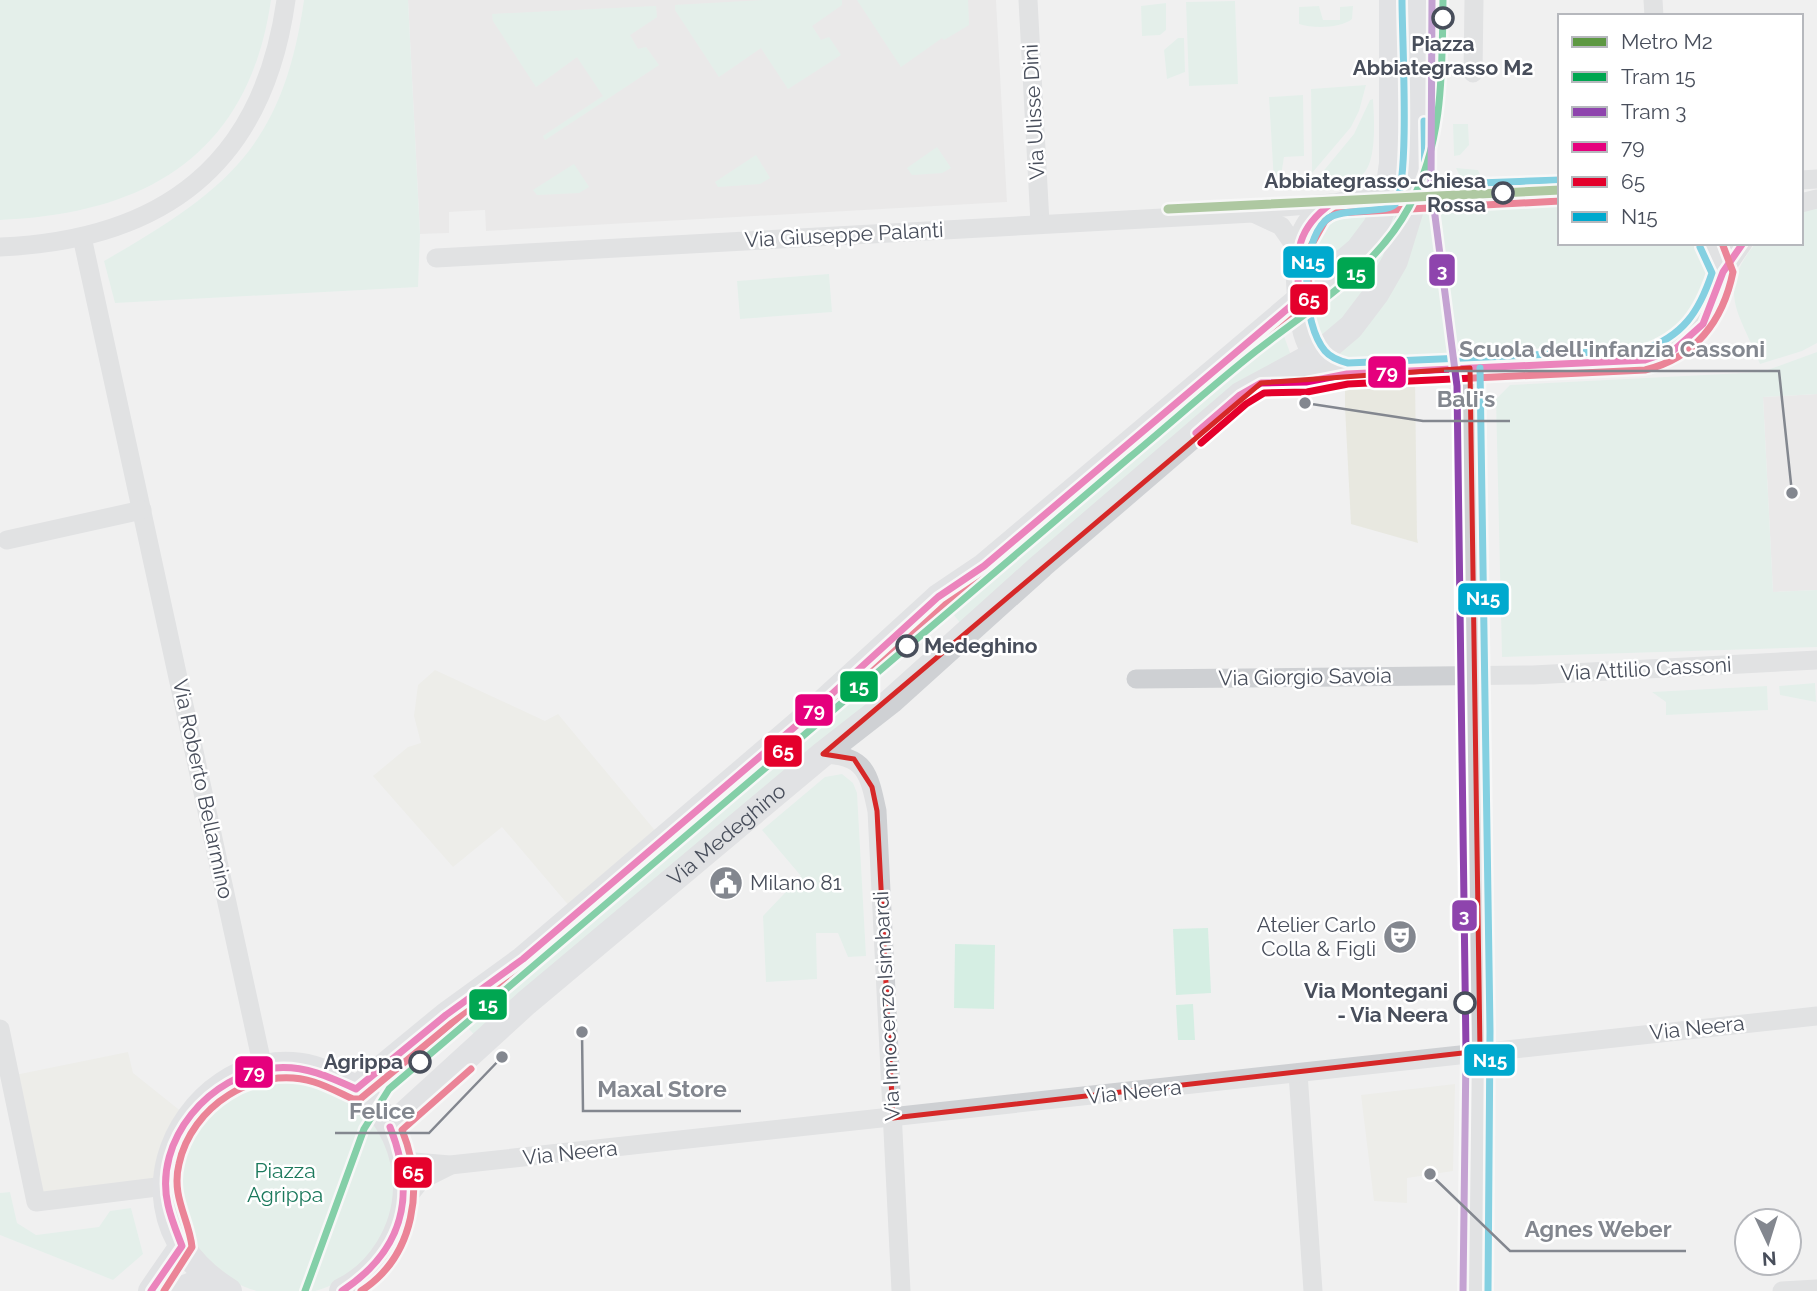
<svg xmlns="http://www.w3.org/2000/svg" width="1817" height="1291" font-family="Raleway,sans-serif">
  <rect width="100%" height="100%" fill="#f0f0f0"/>
  <g fill="#e8e8e0">
    <polygon points="1415,376 1417,538 1418,543 1351,524 1345,407 1345,379"/>
    <polygon points="435,670 545,721 558,714 663,840 576,914 502,827 453,867 373,776 408,747 421,743 414,716 418,685"/>
    <polygon points="128,1052 133,1073 188,1117 165,1186 36,1202 10,1076"/>
    <polygon points="1455,1084 1453,1171 1407,1178 1407,1203 1374,1201 1361,1095"/>
  </g>
  <g fill="#e2e1e1">
    <polygon points="408,0 996,0 1007,202 486,231 485,210 449,212 449,233 420,234"/>
    <polygon points="1817,394 1817,590 1773,592 1763,397"/>
  </g>
  <g fill="#d5eee3">
    <path d="M0,0h271c-22,154 -124,214 -271,220z"/>
    <path d="M304,0h104l12,234 -2,53 -303,16 -11,-42c123,-71 179,-114 200,-261z"/>
    <polygon points="764,0 842,0 842,5 812,26 821,40 829,37 841,55 788,89 761,48 719,77 675,10 675,5"/>
    <polygon points="857,0 968,0 969,25 944,40 942,38 901,67"/>
    <polygon points="1235,1 1238,84 1189,86 1186,2"/>
    <polygon points="1166,3 1166,30 1160,35 1142,36 1141,6"/>
    <polygon points="656,6 657,17 630,35 638,49 646,47 659,65 545,140 543,136 603,96 577,57 536,87 493,21 492,14"/>
    <path d="M1319,6l4,14h17v-13l13,-1 -1,13c-11,9 -38,10 -53,5v-17z"/>
    <polygon points="1178,38 1184,38 1185,72 1167,79 1164,50"/>
    <polygon points="1366,85 1359,111 1351,127 1312,173 1311,89"/>
    <polygon points="1303,95 1304,156 1284,157 1280,182 1274,183 1269,97"/>
    <path d="M1373,99c1,17 6,74 -17,79 -12,3 -27,2 -40,2l38,-46 16,-34z"/>
    <polygon points="1453,124 1468,124 1469,145 1460,155 1454,156"/>
    <polygon points="937,147 951,168 942,173 912,175 907,168"/>
    <polygon points="756,155 770,178 760,184 718,187 715,182"/>
    <polygon points="574,164 589,187 579,193 537,195 533,190"/>
    <polygon points="1456,168 1478,170 1484,184 1464,185"/>
    <polygon points="1513,199 1514,205 1560,203 1560,243 1701,243 1707,266 1706,291 1694,321 1657,349 1347,365 1329,357 1425,204"/>
    <path d="M1817,205v138l-15,8 -42,13c-20,-51 -45,-72 -4,-121h45v-32z"/>
    <polygon points="1398,206 1387,259 1356,308 1319,338 1316,336 1309,303"/>
    <path d="M1371,207l-3,18 -60,53c-1,-58 11,-59 63,-71z"/>
    <polygon points="829,274 832,312 740,319 737,281"/>
    <polygon points="1280,325 1292,358 965,629 945,604"/>
    <polygon points="1817,352 1817,394 1763,397 1773,592 1817,590 1817,647 1502,657 1496,399 1510,385 1762,372"/>
    <polygon points="863,674 885,698 480,1041 458,1017"/>
    <polygon points="1815,683 1816,702 1780,695 1779,686"/>
    <polygon points="1767,686 1768,710 1666,715 1666,702 1652,692"/>
    <polygon points="842,774 853,783 857,793 866,956 848,957 838,933 816,933 817,979 766,982 763,916 801,876 762,830 825,777"/>
    <polygon points="1208,928 1211,993 1176,995 1173,929"/>
    <polygon points="955,944 995,945 994,1009 954,1008"/>
    <polygon points="1193,1004 1195,1040 1178,1040 1176,1005"/>
    <circle cx="286" cy="1186" r="109"/>
    <polygon points="10,1192 17,1223 36,1235 99,1227 110,1211 131,1208 143,1254 113,1280 0,1235 0,1193"/>
  </g>
  <g fill="none" stroke-linecap="round" stroke-linejoin="round">
    <g stroke="#ced0d3" stroke-width="19">
      <polyline points="1028,0 1040,223"/>
      <polyline points="1653,0 1654,16"/>
      <polyline points="1473,73 1474,0"/>
      <polyline points="1801,180 1817,179"/>
      <polyline points="1801,203 1817,199"/>
      <polyline points="1253,213 1281,226 1297,249"/>
      <polyline points="82,237 263,1068"/>
      <path d="M0,247c163,-7 263,-82 286,-247"/>
      <polyline points="436,258 1253,213 1271,208 1332,203"/>
      <polyline points="1723,272 1743,243"/>
      <polyline points="7,540 142,510"/>
      <polyline points="1136,679 1533,675 1817,660"/>
      <path d="M823,754c42,1 46,19 54,57l24,480"/>
      <polyline points="0,1029 36,1202 165,1186"/>
      <polyline points="1298,1073 1313,1291"/>
      <polyline points="403,1161 450,1165 1817,1016"/>
      <polyline points="405,1200 421,1180 449,1166"/>
      <polyline points="1782,1291 1817,1289"/>
    </g>
    <g stroke="#ced0d3" stroke-width="23">
      <path d="M1328,367c-25,-16 -28,-50 -30,-77 -2,-29 -3,-60 22,-79 26,-19 198,-20 240,-21"/>
      <polyline points="1470,368 1480,1031 1477,1291"/>
      <path d="M1261,383l45,-1 41,-8 298,-14c50,-14 64,-41 78,-88l-13,-29"/>
    </g>
    <g stroke="#cfd1d4" stroke-width="26">
      <polyline points="356,1089 446,1015 523,959 811,713 938,597 984,566 1358,250 1376,226 1387,198 1392,163 1392,0"/>
      <path id="s1" d="M390,1127l136,-124 297,-249 68,-53 151,-136 198,-170 85,-46 26,-22 25,-33 19,-33 20,-65 1,-196"/>
      <polyline points="151,1291 182,1246"/>
      <polyline points="177,1291 209,1278"/>
      <path d="M229,1291c-153,-94 3,-304 134,-196 28,22 43,58 43,93 -1,43 -26,84 -64,103"/>
    </g>
    <g stroke="#fff" stroke-width="12">
      <g id="bus-1">
        <polyline points="1196,433 1240,395 1261,383 1306,382 1347,374 1645,360 1674,350 1703,324 1723,272 1743,243"/>
        <path d="M151,1291l31,-45c-5,-13 -11,-27 -14,-41 -15,-65 42,-131 106,-137 30,-3 56,9 82,21l90,-74 77,-56 288,-246 127,-116 46,-31 315,-267c-2,-44 -6,-68 33,-96l228,-13"/>
        <path d="M342,1291c62,-41 75,-96 48,-164"/>
      </g>
    </g>
    <g stroke="#fff" stroke-width="12">
      <g id="bus-2">
        <path d="M1201,443l45,-39 18,-11 43,-1 41,-8 297,-14c50,-12 78,-49 88,-98l-11,-29"/>
        <path d="M164,1291l28,-44c-3,-29 -21,-50 -13,-83 12,-57 76,-100 135,-82 13,4 26,11 39,17h7l92,-76 78,-56 288,-246 127,-116 46,-31 315,-267 3,-7 -1,-49 17,-30 11,-8 224,-12"/>
        <path d="M361,1291c54,-35 64,-105 41,-161l69,-61"/>
      </g>
    </g>
    <g stroke="#fff" stroke-width="12">
      <g id="bus-3">
        <path d="M1402,0c0,38 8,176 -6,203 -6,12 -55,3 -70,17 -27,25 -24,104 -1,131 6,7 15,10 23,12l295,-13c40,-14 56,-38 69,-77l-12,-26"/>
        <polyline points="1424,121 1425,185 1560,180"/>
        <polyline points="1480,368 1490,1031 1488,1291"/>
      </g>
    </g>
    <use href="#bus-1" stroke="#e5007d" stroke-width="7"/>
    <use href="#bus-2" stroke="#e4002b" stroke-width="7"/>
    <use href="#bus-3" stroke="#00a9ce" stroke-width="7"/>
    <g stroke="#fff" stroke-width="12">
      <path id="tram-1" d="M305,1291l59,-162 25,-40c247,-211 493,-423 741,-632 42,-35 83,-72 126,-106 55,-43 119,-81 153,-144 35,-65 33,-136 34,-207"/>
    </g>
    <g stroke="#fff" stroke-width="12">
      <polyline id="tram-2" points="1432,0 1431,185 1457,386 1466,1051 1463,1291"/>
    </g>
    <use href="#tram-1" stroke="#00a651" stroke-width="7"/>
    <use href="#tram-2" stroke="#8e44ad" stroke-width="7"/>
    <g stroke="#fff" stroke-width="14">
      <polyline id="metro-1" points="1168,209 1560,190"/>
    </g>
    <use href="#metro-1" stroke="#5d9842" stroke-width="9"/>
  </g>
  <path d="M0 0H1817V1291H0ZM1470,368l10,683 -587,67 -16,-307 -5,-24 -18,-28 -31,-5 438,-371z" fill="#f0f0f0" fill-opacity=".55" fill-rule="evenodd"/>
  <path fill="none" stroke="#d62828" stroke-width="5" stroke-linejoin="round" d="M1470,368l10,683 -587,67 -16,-307 -5,-24 -18,-28 -31,-5 438,-371z"/>
  <defs>
    <g id="civic-disc" transform="scale(1.75)"><circle r="9.5" fill="#83878f" stroke="#fff"/><path d="M-.6-6.5H3V-4.5H.6V-3L4-1V1h2V6H-6V1h2V-1L-.6-3ZM-1.2 2.5V6h2.4V2.5Z" fill="#fff"/></g>
    <g id="theatre-disc" transform="scale(1.75)"><circle r="9.5" fill="#83878f" stroke="#fff"/><path d="M-5-5.5Q0-4 5-5.5V0Q5 5 0 6Q-5 5-5 0ZM-3.3-2.5H-1v1.5H-3.3ZM1-2.5H3.3v1.5H1ZM-2.8 1Q0 5.5 2.8 1Z" fill="#fff"/></g>
  </defs>
  <g fill-rule="evenodd">
    <use href="#civic-disc" x="726" y="883"/>
    <use href="#theatre-disc" x="1400" y="937"/>
  </g>
  <g fill="#fff" stroke="#484e5b" stroke-width="3.5">
    <circle cx="1443" cy="18" r="10"/>
    <circle cx="1503" cy="193" r="10"/>
    <circle cx="907" cy="646" r="10"/>
    <circle cx="1465" cy="1003" r="10"/>
    <circle cx="420" cy="1062" r="10"/>
  </g>
  <g text-anchor="middle" stroke-width="5" stroke-linejoin="round" paint-order="stroke">
    <g font-size="21" font-weight="bold" fill="#484e5b" stroke="#fff" text-anchor="end">
      <text x="1443" y="51" text-anchor="middle">Piazza<tspan x="1443" dy="24">Abbiategrasso M2</tspan></text>
      <text x="1486" y="188">Abbiategrasso-Chiesa<tspan x="1486" dy="24">Rossa</tspan></text>
      <text x="924" y="653" text-anchor="start">Medeghino</text>
      <text x="1448" y="998">Via Montegani<tspan x="1448" dy="24">- Via Neera</tspan></text>
      <text x="403" y="1069">Agrippa</text>
    </g>
    <g font-size="21" fill="#484e5b" stroke="#fff">
      <text transform="translate(1034 112) rotate(-93)" y="7">Via Ulisse Dini</text>
      <text transform="translate(844 235) rotate(-3)" y="7">Via Giuseppe Palanti</text>
      <text transform="translate(1646 669) rotate(-3)" y="7">Via Attilio Cassoni</text>
      <text transform="translate(1305 677) rotate(-1)" y="7">Via Giorgio Savoia</text>
      <text transform="translate(203 789) rotate(78)" y="7">Via Roberto Bellarmino</text>
      <text dy="7" stroke="none"><textPath href="#s1" startOffset="446">Via Medeghino</textPath></text>
      <text transform="translate(887 1006) rotate(-93)" y="7">Via Innocenzo Isimbardi</text>
      <text transform="translate(1697 1028) rotate(-6)" y="7">Via Neera</text>
      <text transform="translate(1134 1092) rotate(-6)" y="7">Via Neera</text>
      <text transform="translate(570 1153) rotate(-6)" y="7">Via Neera</text>
    </g>
    <g font-size="21" fill="#484e5b" stroke="#fff" text-anchor="start">
      <text x="750" y="890">Milano 81</text>
      <text x="1376" y="932" text-anchor="end">Atelier Carlo<tspan x="1376" dy="24">Colla &amp; Figli</tspan></text>
    </g>
    <g font-size="21" fill="#1b795c" stroke="#fff">
      <text x="285" y="1178">Piazza<tspan x="285" dy="24">Agrippa</tspan></text>
    </g>
  </g>
  <path fill="none" stroke="#83878f" stroke-width="2.5" d="M1792 493L1779 371H1444M1305 403L1423 421H1510M582 1032L583 1111H741M502 1057L429 1133H335M1430 1174L1510 1251H1686"/>
  <g fill="#83878f" stroke="#fff" stroke-width="2.5">
    <circle cx="1792" cy="493" r="7"/>
    <circle cx="1305" cy="403" r="7"/>
    <circle cx="582" cy="1032" r="7"/>
    <circle cx="502" cy="1057" r="7"/>
    <circle cx="1430" cy="1174" r="7"/>
  </g>
  <g font-size="23" text-anchor="middle" font-weight="bold" fill="#83878f" stroke="#fff" stroke-width="5" stroke-linejoin="round" paint-order="stroke">
    <text x="1612" y="357">Scuola dell'infanzia Cassoni</text>
    <text x="1466" y="407">Bali's</text>
    <text x="662" y="1097">Maxal Store</text>
    <text x="382" y="1119">Felice</text>
    <text x="1598" y="1237">Agnes Weber</text>
  </g>
  <g stroke="#fff" stroke-width="2.5">
    <rect x="1282" y="245" width="53" height="34" rx="7" fill="#00a9ce"/>
    <rect x="1428" y="253" width="28" height="34" rx="7" fill="#8e44ad"/>
    <rect x="1336" y="256" width="40" height="34" rx="7" fill="#00a651"/>
    <rect x="1289" y="283" width="40" height="33" rx="7" fill="#e4002b"/>
    <rect x="1367" y="355" width="40" height="34" rx="7" fill="#e5007d"/>
    <rect x="1457" y="582" width="53" height="34" rx="7" fill="#00a9ce"/>
    <rect x="839" y="670" width="40" height="33" rx="7" fill="#00a651"/>
    <rect x="794" y="693" width="40" height="34" rx="7" fill="#e5007d"/>
    <rect x="763" y="734" width="40" height="34" rx="7" fill="#e4002b"/>
    <rect x="1451" y="899" width="27" height="33" rx="7" fill="#8e44ad"/>
    <rect x="468" y="988" width="40" height="33" rx="7" fill="#00a651"/>
    <rect x="1463" y="1043" width="53" height="34" rx="7" fill="#00a9ce"/>
    <rect x="234" y="1055" width="40" height="34" rx="7" fill="#e5007d"/>
    <rect x="393" y="1156" width="40" height="33" rx="7" fill="#e4002b"/>
  </g>
  <g font-size="19" text-anchor="middle" font-weight="bold" fill="#fff">
    <text x="1308" y="269">N15</text>
    <text x="1442" y="277">3</text>
    <text x="1356" y="280">15</text>
    <text x="1309" y="306">65</text>
    <text x="1387" y="379">79</text>
    <text x="1483" y="605">N15</text>
    <text x="859" y="693">15</text>
    <text x="814" y="717">79</text>
    <text x="783" y="758">65</text>
    <text x="1464" y="922">3</text>
    <text x="488" y="1011">15</text>
    <text x="1490" y="1067">N15</text>
    <text x="254" y="1079">79</text>
    <text x="413" y="1179">65</text>
  </g>
  <rect x="1558" y="14" width="245" height="231" fill="#ffffff" stroke="#b6b8bd" stroke-width="2"/>
  <rect x="1572" y="37" width="35" height="10" fill="#5d9842" stroke="#b6b8bd" stroke-width="2"/>
  <text x="1621" y="49" font-size="21" fill="#484e5b">Metro M2</text>
  <rect x="1572" y="72" width="35" height="10" fill="#00a651" stroke="#b6b8bd" stroke-width="2"/>
  <text x="1621" y="84" font-size="21" fill="#484e5b">Tram 15</text>
  <rect x="1572" y="107" width="35" height="10" fill="#8e44ad" stroke="#b6b8bd" stroke-width="2"/>
  <text x="1621" y="119" font-size="21" fill="#484e5b">Tram 3</text>
  <rect x="1572" y="142" width="35" height="10" fill="#e5007d" stroke="#b6b8bd" stroke-width="2"/>
  <text x="1621" y="154" font-size="21" fill="#484e5b">79</text>
  <rect x="1572" y="177" width="35" height="10" fill="#e4002b" stroke="#b6b8bd" stroke-width="2"/>
  <text x="1621" y="189" font-size="21" fill="#484e5b">65</text>
  <rect x="1572" y="212" width="35" height="10" fill="#00a9ce" stroke="#b6b8bd" stroke-width="2"/>
  <text x="1621" y="224" font-size="21" fill="#484e5b">N15</text>
  <g transform="translate(1768 1242) rotate(176)"><circle r="33" fill="#ffffff" stroke="#b6b8bd" stroke-width="2"/>
  <path d="M0-5L12 26L0 18L-12 26Z" fill="#83878f"/>
  <text y="-10" font-size="19" font-weight="bold" text-anchor="middle" fill="#484e5b">N</text>
  </g>
</svg>
